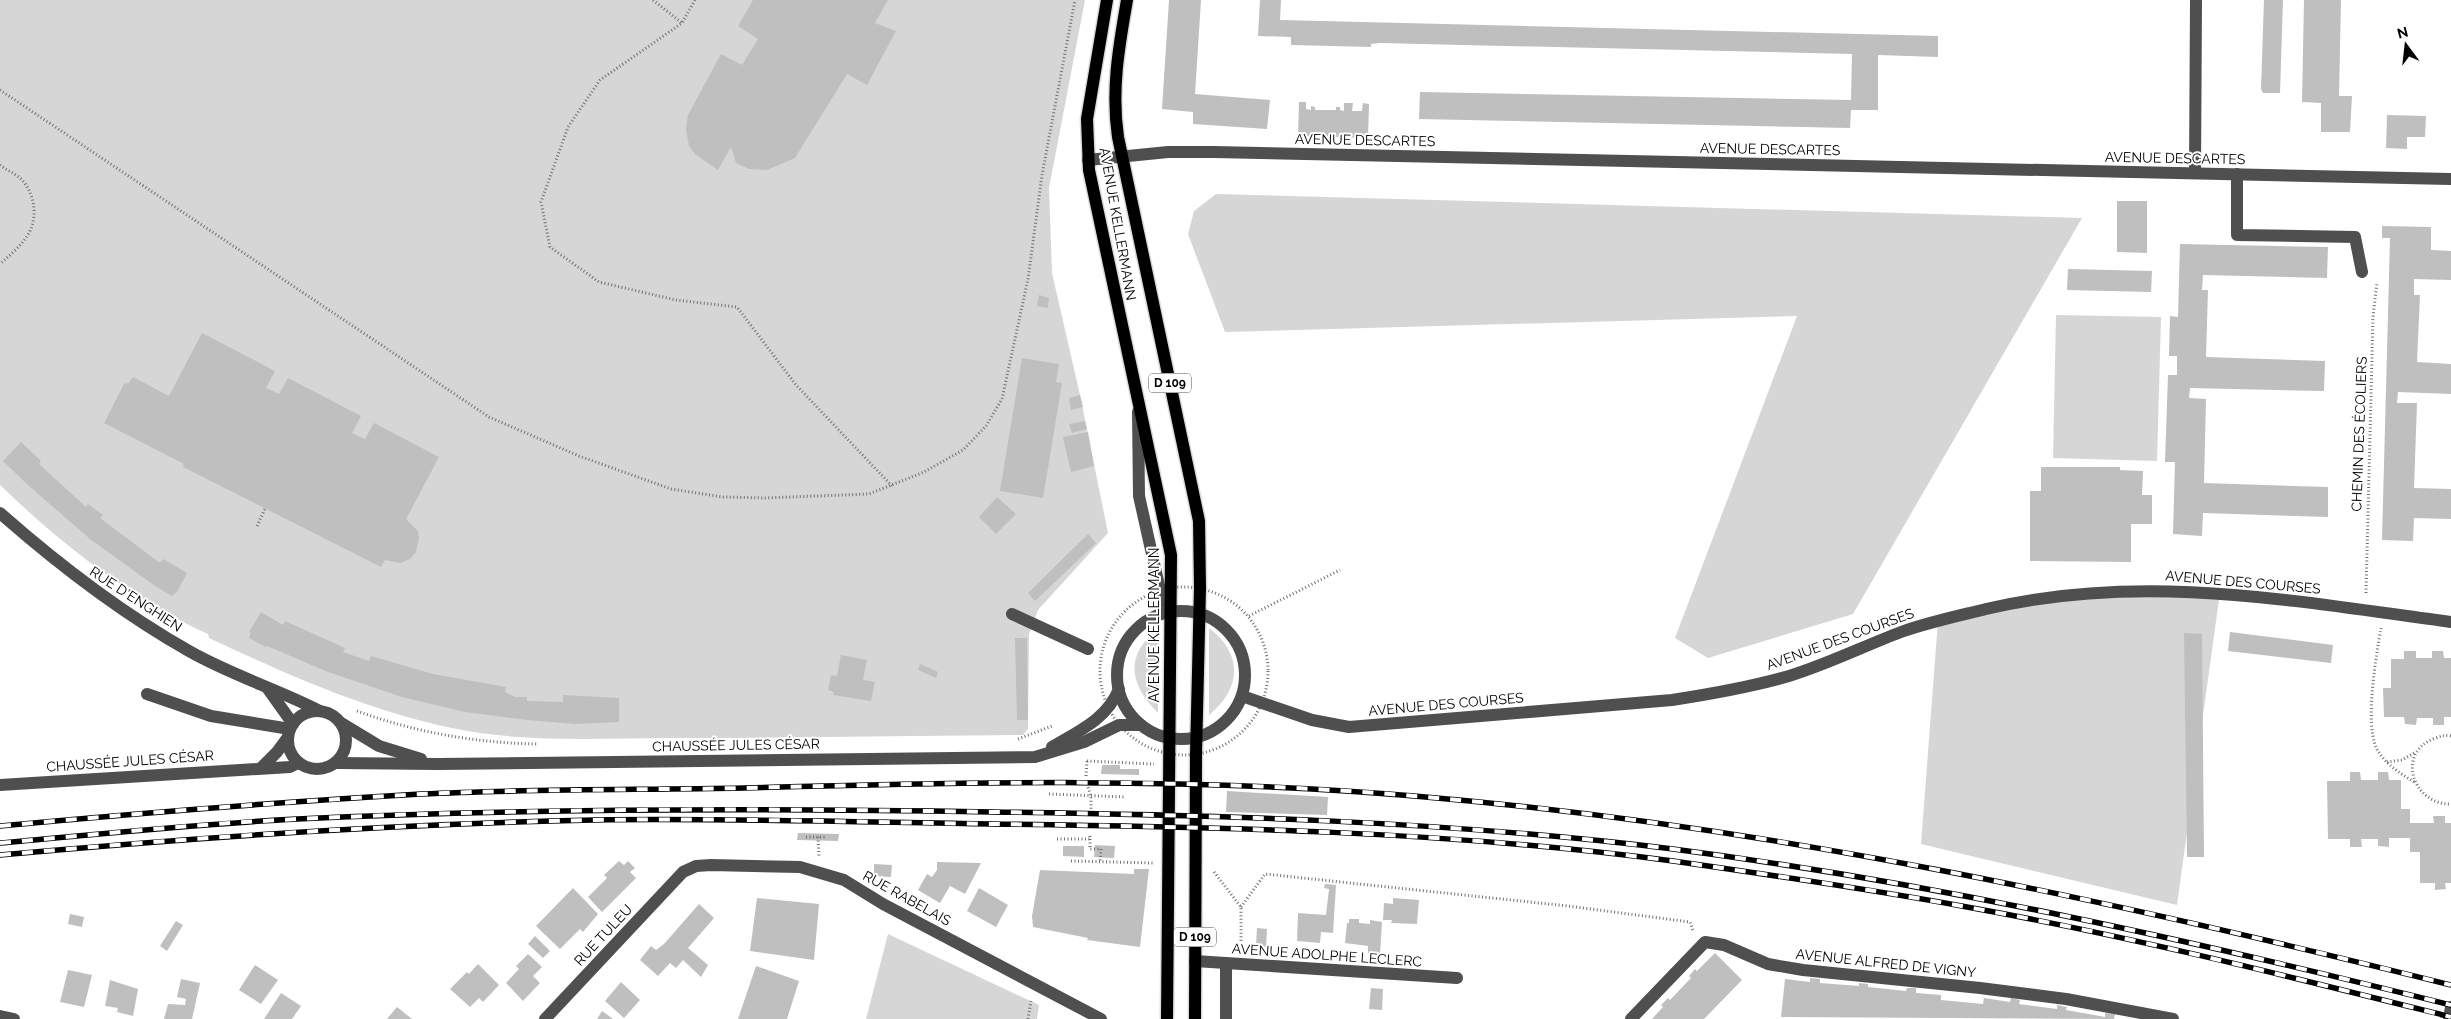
<svg xmlns="http://www.w3.org/2000/svg" width="2451" height="1019" font-family="Raleway,sans-serif">
  <rect width="100%" height="100%" fill="#fff"/>
  <g fill="#d6d6d6">
    <path d="M0,0h1085l-36,188 3,85 28,122 28,138 -70,77 -9,24 -1,95 -5,6c-117,1 -234,3 -351,3 -63,0 -128,4 -192,-5 -96,-15 -183,-54 -271,-95l-1,-4c-77,-35 -148,-91 -208,-149z"/>
    <polygon points="1216,194 2082,218 1853,614 1708,658 1675,638 1797,316 1225,332 1188,234 1194,211"/>
    <polygon points="2056,315 2161,317 2157,461 2053,458"/>
    <polygon points="2220,592 2177,905 1921,844 1938,621 2029,600"/>
    <path d="M1159,628l-1,85c-29,-29 -34,-58 1,-85z"/>
    <path d="M1209,628c34,26 33,60 0,87z"/>
    <polygon points="888,934 1039,1005 1037,1019 866,1019"/>
  </g>
  <g fill="#bfbfbf">
    <polygon points="753,0 888,0 875,23 896,31 867,85 847,74 795,158 767,170 749,169 736,163 731,147 718,170 695,154 689,146 686,129 688,115 721,54 742,65 758,39 738,26"/>
    <polygon points="1169,0 1201,0 1195,94 1270,100 1267,129 1193,124 1193,112 1162,109"/>
    <polygon points="1260,0 1281,0 1280,20 1938,36 1938,57 1878,55 1878,110 1851,110 1850,128 1419,119 1420,92 1851,100 1852,54 1380,43 1371,44 1371,47 1291,45 1291,37 1258,36"/>
    <polygon points="2264,0 2283,0 2280,93 2263,93 2261,89"/>
    <polygon points="2304,0 2341,0 2339,96 2352,96 2350,132 2321,132 2321,103 2302,102"/>
    <polygon points="1299,102 1306,102 1306,109 1311,110 1311,106 1315,107 1315,110 1336,110 1336,107 1340,107 1340,110 1344,111 1344,103 1353,103 1352,111 1362,111 1363,103 1369,104 1368,138 1298,136"/>
    <polygon points="2387,115 2426,116 2425,137 2407,137 2407,149 2386,148"/>
    <polygon points="2117,201 2147,201 2147,253 2117,252"/>
    <polygon points="2382,226 2431,227 2431,250 2451,251 2451,280 2414,279 2414,295 2420,295 2417,362 2451,364 2451,394 2398,392 2397,403 2417,403 2414,488 2451,489 2451,519 2414,518 2413,541 2382,540 2390,238 2382,238"/>
    <polygon points="2180,244 2328,247 2327,278 2203,275 2202,290 2208,290 2206,357 2325,361 2324,391 2190,388 2189,398 2206,399 2204,483 2328,487 2328,517 2203,513 2202,536 2173,534 2175,462 2165,462 2168,375 2177,375 2177,356 2169,356 2170,316 2178,317"/>
    <polygon points="2068,269 2152,271 2151,292 2067,290"/>
    <polygon points="1039,295 1049,298 1048,308 1037,306"/>
    <polygon points="202,333 275,371 266,388 279,394 288,378 361,416 352,433 365,439 374,423 439,457 406,519 418,531 419,538 416,552 410,559 400,563 385,560 381,567 183,467 184,464 104,423 124,384 129,383 133,377 169,396"/>
    <polygon points="1022,358 1059,364 1056,382 1062,383 1043,498 1000,491"/>
    <polygon points="1080,395 1083,407 1071,410 1069,398"/>
    <polygon points="1085,421 1087,429 1072,433 1069,424"/>
    <polygon points="1088,432 1094,466 1071,472 1063,437"/>
    <polygon points="21,442 41,461 39,464 86,507 88,504 103,515 100,518 160,563 163,559 187,573 177,592 172,596 155,586 90,539 29,486 3,461"/>
    <polygon points="2041,467 2120,467 2120,470 2143,471 2142,495 2152,495 2152,524 2131,524 2131,562 2030,561 2030,491 2041,491"/>
    <polygon points="997,497 1016,514 996,534 979,517"/>
    <polygon points="1088,534 1096,543 1035,601 1028,593"/>
    <polygon points="261,612 283,625 285,621 345,648 343,652 369,661 371,656 433,674 506,687 505,692 515,697 527,697 527,701 563,702 563,695 619,698 619,722 575,724 527,720 465,712 402,697 328,672 267,646 266,647 249,638 251,633 249,632"/>
    <polygon points="2230,632 2333,645 2331,663 2228,651"/>
    <polygon points="2184,633 2202,634 2204,857 2187,857"/>
    <polygon points="1015,638 1027,638 1028,720 1017,720"/>
    <polygon points="2404,651 2416,651 2416,658 2432,658 2432,651 2443,651 2444,658 2451,658 2451,717 2444,717 2444,725 2433,725 2433,718 2417,718 2416,725 2405,724 2404,717 2384,717 2383,688 2391,688 2391,659 2404,659"/>
    <polygon points="841,655 867,660 863,680 875,682 871,701 833,695 834,692 828,690 831,675 837,676"/>
    <polygon points="920,664 938,672 936,678 918,670"/>
    <polygon points="1102,765 1120,765 1120,769 1139,769 1139,775 1101,774"/>
    <polygon points="2350,772 2360,772 2361,780 2378,780 2378,772 2388,772 2389,780 2401,780 2401,809 2410,809 2410,823 2434,823 2433,816 2445,816 2445,823 2451,823 2451,883 2445,883 2446,889 2435,890 2435,883 2420,883 2420,852 2410,852 2410,838 2389,838 2389,847 2378,846 2378,839 2361,839 2362,847 2350,847 2350,839 2328,839 2327,781 2350,781"/>
    <polygon points="1227,791 1328,797 1327,815 1226,812"/>
    <polygon points="798,833 839,834 838,841 797,840"/>
    <polygon points="1095,845 1115,846 1114,858 1094,857"/>
    <polygon points="1063,846 1084,846 1084,857 1063,856"/>
    <polygon points="619,861 624,865 628,861 635,868 630,872 636,878 602,912 588,897 607,878 604,875"/>
    <polygon points="937,862 981,863 965,894 950,886 940,903 918,890 927,874 932,877 937,870"/>
    <polygon points="874,864 892,865 891,877 874,876"/>
    <polygon points="1134,869 1149,869 1140,947 1087,940 1088,938 1033,927 1032,916 1040,870 1134,874"/>
    <polygon points="1325,884 1336,885 1333,933 1321,932 1320,943 1297,941 1298,913 1326,915 1329,889 1324,888"/>
    <polygon points="573,888 598,914 583,932 580,929 560,949 536,926"/>
    <polygon points="979,888 1008,905 996,927 967,911"/>
    <polygon points="757,898 819,904 814,960 750,951"/>
    <polygon points="1393,898 1419,900 1417,924 1391,923 1392,920 1383,920 1384,903 1393,904"/>
    <polygon points="699,904 714,918 688,948 708,965 701,977 683,960 676,968 670,963 658,976 640,960 651,946 656,950 664,944"/>
    <polygon points="70,914 84,917 82,927 68,924"/>
    <polygon points="1349,919 1359,919 1359,923 1370,924 1370,920 1382,922 1380,954 1368,954 1368,946 1345,943 1347,923 1349,923"/>
    <polygon points="176,921 183,925 167,951 160,946"/>
    <polygon points="1257,928 1267,929 1266,947 1256,946"/>
    <polygon points="535,936 550,951 543,958 528,944"/>
    <polygon points="1715,953 1742,980 1704,1019 1652,1019 1663,1007 1661,1005 1668,998 1670,1000 1691,978 1689,976 1695,969 1697,971"/>
    <polygon points="528,954 542,967 533,976 540,983 523,1001 506,983 519,969 516,966"/>
    <polygon points="478,964 499,985 483,1002 479,998 470,1007 450,989 467,972 469,974"/>
    <polygon points="255,965 278,980 261,1004 239,990"/>
    <polygon points="756,966 799,981 787,1019 738,1019"/>
    <polygon points="68,970 92,975 84,1007 60,1002"/>
    <polygon points="1810,978 1820,979 1820,983 1859,986 1859,983 1868,984 1868,987 1906,991 1907,988 1916,988 1916,993 1941,995 1941,1000 1983,1004 1984,998 2010,1002 2011,998 2020,1000 2019,1004 2057,1009 2057,1005 2067,1007 2066,1010 2105,1017 2105,1013 2115,1014 2114,1019 1781,1017 1785,979 1810,982"/>
    <polygon points="181,979 200,983 192,1019 164,1019 168,1004 185,1005 186,999 177,997"/>
    <polygon points="110,980 138,989 133,1016 117,1012 118,1008 105,1006"/>
    <polygon points="621,982 640,1000 624,1018 605,1001"/>
    <polygon points="1371,988 1383,989 1382,1010 1369,1009"/>
    <polygon points="281,993 301,1006 292,1019 264,1019"/>
    <polygon points="397,1007 412,1019 387,1019"/>
    <polygon points="602,1011 613,1019 597,1019"/>
  </g>
  <g fill="none" stroke-linecap="round" stroke-linejoin="round">
    <g stroke="#dbdbdb" stroke-width="15">
      <g id="major">
        <polyline points="1107,0 1087,119 1089,170 1171,555 1167,1019"/>
        <path d="M1127,0c-8,46 -16,90 -9,137l81,384 1,67 -4,166 -1,265"/>
      </g>
    </g>
    <g stroke="#717171" stroke-width="3" stroke-dasharray="1 2.5" stroke-linecap="butt">
      <polyline points="653,0 682,23"/>
      <polyline points="695,0 682,23 600,80 568,127 541,202 550,247 599,282 676,300 737,307 796,385 892,486"/>
      <polyline points="0,90 489,417 579,456 671,489 723,497 764,498 869,494 924,472 963,450 986,426 1002,399 1028,279 1042,175 1075,0"/>
      <path d="M0,165c6,5 14,8 20,13 15,14 19,41 7,58 -6,10 -18,20 -27,28"/>
      <polyline points="257,526 265,509"/>
      <circle cx="1184" cy="671" r="84"/>
      <polyline points="2366,593 2373,317 2377,282"/>
      <polyline points="1249,616 1340,570"/>
      <path d="M2381,628c-5,29 -16,93 -5,119 8,17 25,27 40,36"/>
      <path d="M357,711c57,21 119,32 180,33"/>
      <path d="M2451,736c-6,-1 -10,0 -15,2 -41,13 -24,67 15,66"/>
      <polyline points="1018,739 1052,726"/>
      <polyline points="1087,761 1154,764"/>
      <polyline points="2387,762 2402,760 2416,752"/>
      <polyline points="1086,776 1087,760"/>
      <polyline points="1087,784 1091,796 1091,811"/>
      <polyline points="1049,794 1124,797"/>
      <polyline points="806,837 826,837"/>
      <polyline points="818,837 819,857"/>
      <polyline points="1057,839 1090,839 1090,835"/>
      <polyline points="1090,839 1090,849 1101,849 1100,862"/>
      <polyline points="1071,861 1153,863"/>
      <polyline points="1214,872 1241,907 1241,948"/>
      <polyline points="1241,907 1265,874 1568,906 1690,922 1693,931"/>
      <polyline points="1028,1019 1031,1001"/>
    </g>
    <g stroke="#4f4f4f" stroke-width="12">
      <polyline points="1088,160 1168,152 1214,152 2451,179"/>
      <polyline points="2195,173 2196,0"/>
      <polyline points="2237,174 2237,235 2355,237 2362,272"/>
      <polyline points="1138,412 1139,496 1160,590 1170,612"/>
      <path d="M0,513c59,52 120,99 189,138 42,24 88,38 131,60"/>
      <circle cx="1181" cy="675" r="64"/>
      <polyline points="1012,614 1088,649"/>
      <polyline points="268,689 293,724"/>
      <polyline points="147,694 211,716 290,729"/>
      <path d="M1242,696l70,24 37,7 323,-27c39,-6 79,-13 117,-24 39,-12 75,-30 112,-44 28,-10 57,-16 85,-23 157,-37 308,-8 465,13"/>
      <circle cx="317" cy="740" r="29"/>
      <polyline points="341,723 379,746 421,759"/>
      <path d="M1052,747c27,-16 55,-28 67,-58"/>
      <polyline points="337,763 438,764 1035,757 1084,742 1119,725 1141,725"/>
      <polyline points="261,768 277,752 288,737"/>
      <polyline points="0,785 290,767 298,763"/>
      <polyline points="1195,961 1457,978"/>
      <polyline points="0,1016 14,1019"/>
      <polyline points="545,1019 683,872 696,866 711,865 800,867 844,880 883,904 1101,1019"/>
      <polyline points="1226,1019 1226,963"/>
      <polyline points="1631,1019 1705,942 1724,945 1768,964 1803,970 1980,988 2066,999 2173,1019"/>
      <polyline points="2449,1019 2451,1007"/>
    </g>
    <use href="#major" stroke="#000" stroke-width="12"/>
    <g stroke="#000" stroke-width="5.5">
      <g id="rail">
        <path d="M0,826c140,-13 280,-24 421,-32 107,-5 215,-4 323,-6 223,-6 447,-11 670,8 351,29 696,104 1037,189"/>
        <path d="M0,843c99,-9 198,-19 297,-24 231,-11 463,-11 695,-7 227,3 455,9 681,37 263,34 521,92 778,156"/>
        <path d="M0,855c198,-18 396,-31 594,-35 133,-2 265,2 398,4 227,3 455,7 681,37 98,14 196,28 294,46 163,29 324,70 484,110"/>
      </g>
    </g>
    <use href="#rail" stroke="#fff" stroke-width="4" stroke-dasharray="11" stroke-linecap="butt"/>
  </g>
  <g text-anchor="middle" stroke-width="4" stroke-linejoin="round" paint-order="stroke">
    <g fill="#fff" stroke="#4c4c4c" stroke-width="1">
      <rect x="1149" y="373.5" width="42" height="19" rx="4"/>
      <rect x="1174" y="927.5" width="42" height="19" rx="4"/>
    </g>
    <g font-size="12" font-weight="bold" fill="#000">
      <text x="1170" y="387">D 109</text>
      <text x="1195" y="941">D 109</text>
    </g>
    <g font-size="14" fill="#000" stroke="#fff">
      <text transform="translate(1365 140) rotate(1)" y="5">AVENUE DESCARTES</text>
      <text transform="translate(1770 149) rotate(1)" y="5">AVENUE DESCARTES</text>
      <text transform="translate(2175 158) rotate(1)" y="5">AVENUE DESCARTES</text>
      <text transform="translate(1118 224) rotate(80)" y="5">AVENUE KELLERMANN</text>
      <text transform="translate(2359 434) rotate(-88)" y="5">CHEMIN DES ÉCOLIERS</text>
      <text transform="translate(2243 582) rotate(5)" y="5">AVENUE DES COURSES</text>
      <text transform="translate(136 599) rotate(33)" y="5">RUE D'ENGHIEN</text>
      <text transform="translate(1154 625) rotate(-90)" y="5">AVENUE KELLERMANN</text>
      <text transform="translate(1840 639) rotate(-20)" y="5">AVENUE DES COURSES</text>
      <text transform="translate(1446 704) rotate(-5)" y="5">AVENUE DES COURSES</text>
      <text transform="translate(736 745) rotate(-1)" y="5">CHAUSSÉE JULES CÉSAR</text>
      <text transform="translate(130 761) rotate(-4)" y="5">CHAUSSÉE JULES CÉSAR</text>
      <text transform="translate(907 898) rotate(29)" y="5">RUE RABELAIS</text>
      <text transform="translate(603 935) rotate(-47)" y="5">RUE TULEU</text>
      <text transform="translate(1327 955) rotate(4)" y="5">AVENUE ADOLPHE LECLERC</text>
      <text transform="translate(1886 963) rotate(6)" y="5">AVENUE ALFRED DE VIGNY</text>
    </g>
  </g>
  <g transform="translate(2406 45) rotate(345)" stroke="#ffffff" stroke-width="4" paint-order="stroke">
  <path d="M0-4L9 19L0 12L-9 19Z" fill="#000000"/>
  <text y="-8" font-size="14" font-weight="bold" text-anchor="middle" fill="#000000">N</text>
  </g>
</svg>
